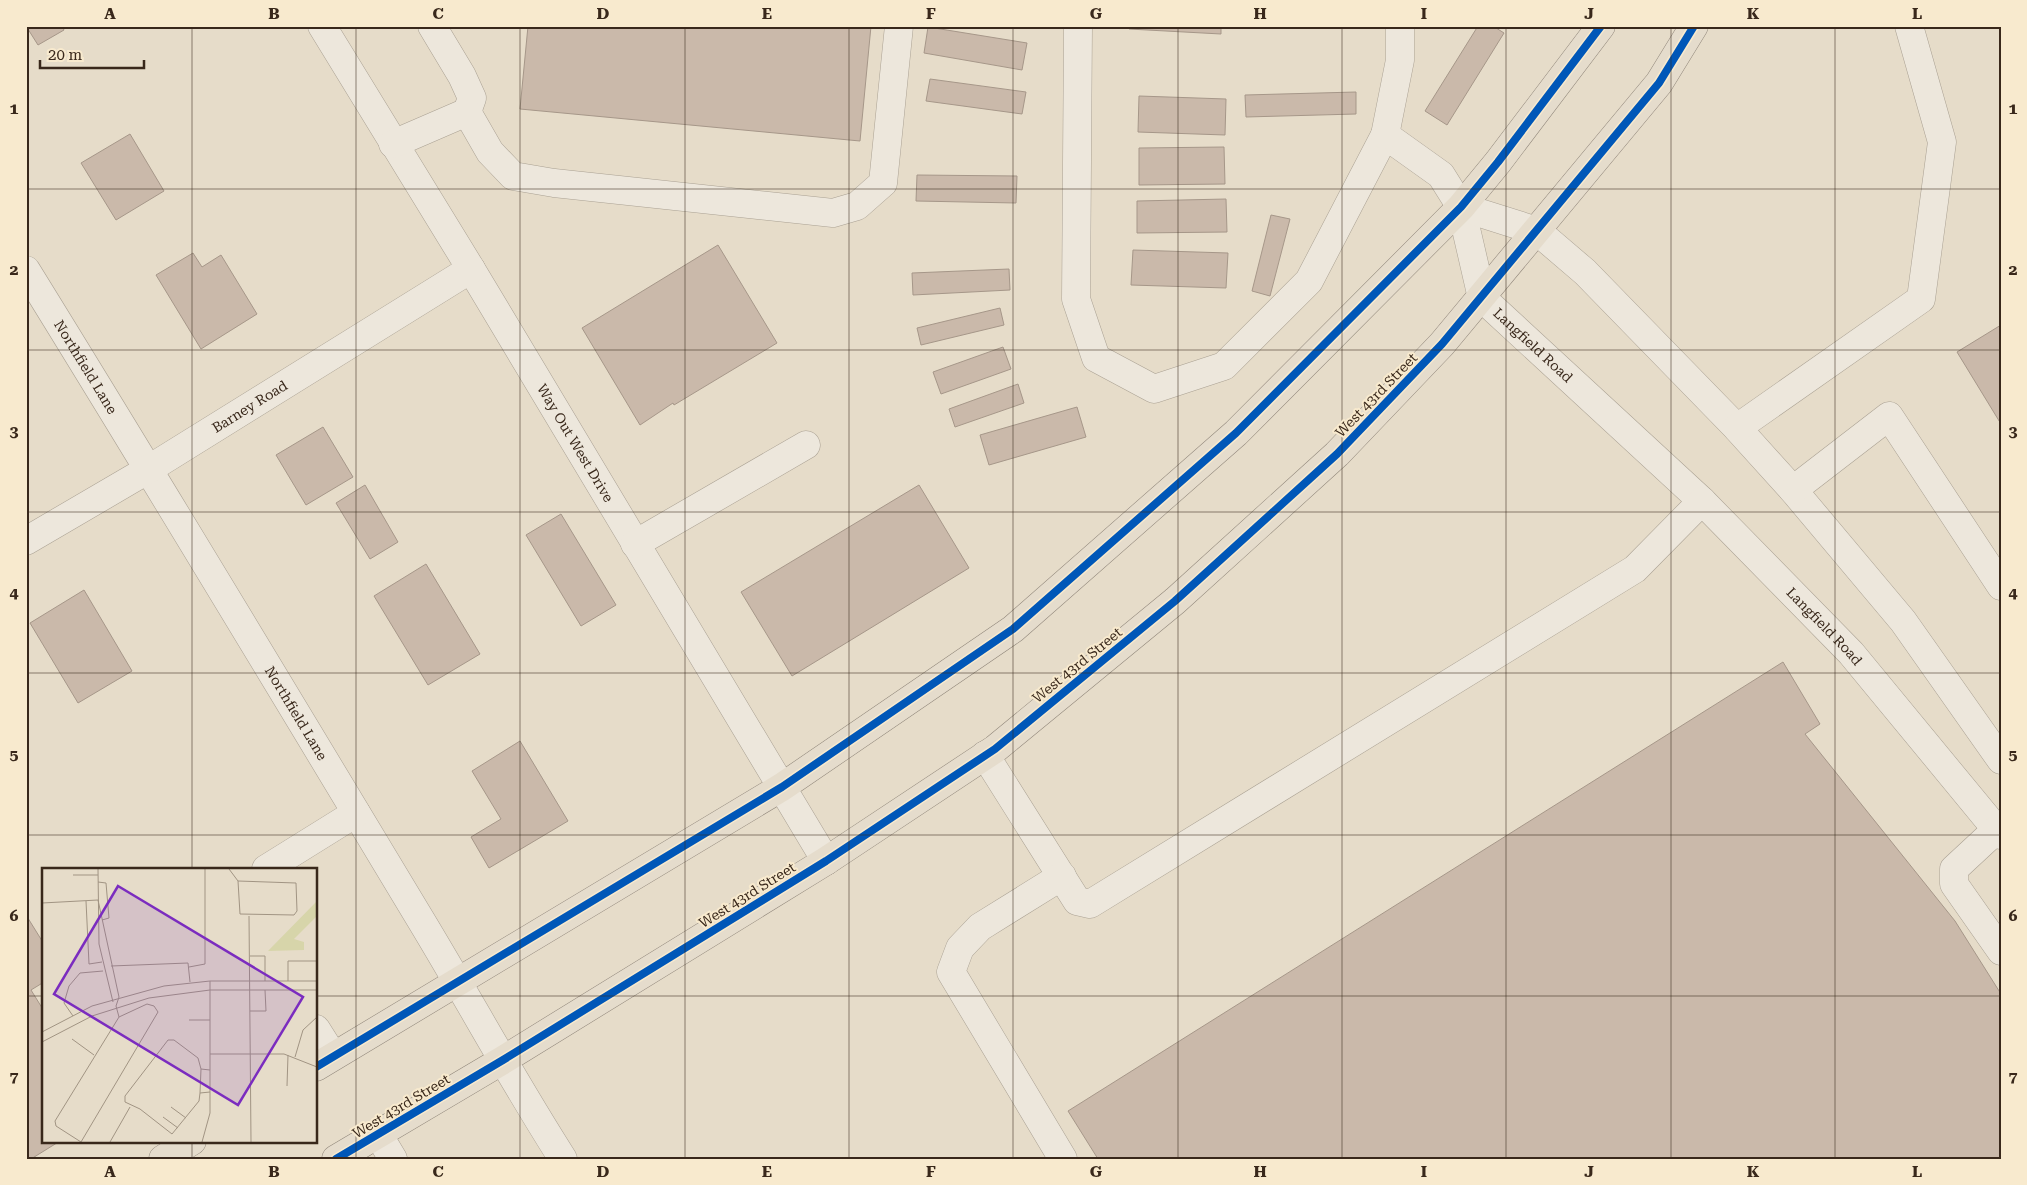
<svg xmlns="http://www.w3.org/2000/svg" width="2027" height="1185" font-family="'Roboto Serif',serif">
  <rect width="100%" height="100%" fill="#e6dcc9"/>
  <g fill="#cab9aa" stroke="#a69789">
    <polygon points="26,26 62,26 64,30 38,45"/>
    <polygon points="528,26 871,26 860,141 520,109"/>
    <polygon points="1129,26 1221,26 1221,34 1129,29"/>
    <polygon points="1478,26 1493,26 1504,33 1447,125 1425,111"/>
    <polygon points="928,27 1027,43 1022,70 924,53"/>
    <polygon points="930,79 1026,92 1022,114 926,101"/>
    <polygon points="1356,92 1356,114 1246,117 1245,95"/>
    <polygon points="1139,96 1226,99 1225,135 1138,132"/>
    <polygon points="130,134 164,191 116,220 81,163"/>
    <polygon points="1224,147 1225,184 1139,185 1139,148"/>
    <polygon points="917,175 1017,176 1016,203 916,201"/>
    <polygon points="1226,199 1227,232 1137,233 1137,201"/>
    <polygon points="1271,215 1290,219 1270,296 1252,291"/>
    <polygon points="718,245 777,343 674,405 673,403 640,425 582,328"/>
    <polygon points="1133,250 1228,253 1226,288 1131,285"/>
    <polygon points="193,253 202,267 221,255 257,314 201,349 156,275"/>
    <polygon points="1009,269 1010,290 913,295 912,273"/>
    <polygon points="1000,308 1004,325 921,345 917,328"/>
    <polygon points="2001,325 2001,424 1957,352"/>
    <polygon points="1003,347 1011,369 941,394 933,372"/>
    <polygon points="1018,384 1024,403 955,427 949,409"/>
    <polygon points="1077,407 1086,437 989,465 980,435"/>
    <polygon points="323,427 353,477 306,505 276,455"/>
    <polygon points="365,485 398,542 370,559 336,503"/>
    <polygon points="919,485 969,568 792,676 741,592"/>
    <polygon points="561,514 616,605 581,626 526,535"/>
    <polygon points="426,564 480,654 428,685 374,596"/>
    <polygon points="84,590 132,671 78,703 30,623"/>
    <polygon points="1783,662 1820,724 1805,734 1955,921 2001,994 2001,1159 1098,1159 1068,1111"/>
    <polygon points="520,741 568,821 489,868 471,837 501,819 472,771"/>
    <polygon points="26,915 44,944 44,982 31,990 44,1011 44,1141 60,1141 31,1159 26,1159"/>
  </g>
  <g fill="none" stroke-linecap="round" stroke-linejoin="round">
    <g stroke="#aaa193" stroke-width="29">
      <g id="minor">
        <path id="s1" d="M322,26l149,243 355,592"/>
        <polyline points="432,26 462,76 472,98 467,112"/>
        <path id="s2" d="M1078,26l-2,273 20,59 58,31 70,-23 85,-85 76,-146 56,40 20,32 21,91 220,203 149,152 150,182"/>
        <polyline points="1385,135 1400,60 1400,26"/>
        <polyline points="393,144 467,112 490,152 513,176 554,183 833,213 857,206 883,183 899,26"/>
        <polyline points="1461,207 1537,231 1585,272 1737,428 1793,490 1903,621 2001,760"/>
        <path id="s3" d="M26,270c132,213 261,428 390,642 50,82 95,166 147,247"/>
        <polyline points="1737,428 1921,299 1942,142 1909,26"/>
        <polyline points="1793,490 1889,416 2001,586"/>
        <path id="s4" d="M26,541l123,-72 322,-200"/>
        <polyline points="635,544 806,445"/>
        <polyline points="985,755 1077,901 1090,904 1635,569 1702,501"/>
        <polyline points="1996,830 1954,869 1954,884 2001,951"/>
        <polyline points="266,869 356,813"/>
        <polyline points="1062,876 980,927 960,948 951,972 1063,1159"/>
        <polyline points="316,1029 333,1056"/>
        <polyline points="378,1134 393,1159"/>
      </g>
    </g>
    <g stroke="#90867a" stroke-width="29">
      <g id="major">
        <polyline points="316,1067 782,787 1013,629 1236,433 1461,207 1498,162 1601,26"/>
        <polyline points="163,1159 192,1141"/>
        <polyline points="336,1159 503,1060 826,861 995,749 1175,601 1337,454 1442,344 1659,83 1694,26"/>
      </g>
    </g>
    <use href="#minor" stroke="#ede7dc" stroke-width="28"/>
    <use href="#major" stroke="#e5dccc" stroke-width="28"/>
    <g stroke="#f8eace" stroke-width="11">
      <g id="cycleway">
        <polyline points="316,1067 782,787 1013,629 1236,433 1461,207 1498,162 1601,26"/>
        <polyline points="336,1159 503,1060 826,861 995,749 1175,601 1337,454 1442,344 1659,83 1694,26"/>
      </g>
    </g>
    <use href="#cycleway" stroke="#0057b8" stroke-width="8"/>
  </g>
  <path fill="none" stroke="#39281b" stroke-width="1" stroke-opacity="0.55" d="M192,26v843M356,26v1133M520,26v1133M685,26v1133M849,26v1133M1013,26v1133M1178,26v1133M1342,26v1133M1506,26v1133M1671,26v1133M1835,26v1133M26,189h1975M26,350h1975M26,512h1975M26,673h1975M26,835h1975M26,996h18M316,996h1685M192,1141v18"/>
  <g text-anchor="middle" stroke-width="4" stroke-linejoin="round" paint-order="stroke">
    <g font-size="14" fill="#39281b" stroke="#f8eace">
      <text dy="5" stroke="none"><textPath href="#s2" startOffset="1029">Langfield Road</textPath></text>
      <text dy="5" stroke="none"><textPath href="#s3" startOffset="114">Northfield Lane</textPath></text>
      <text transform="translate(1376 395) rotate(-46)" y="5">West 43rd Street</text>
      <text dy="5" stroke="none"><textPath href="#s4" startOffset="261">Barney Road</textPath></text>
      <text dy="5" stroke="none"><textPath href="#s1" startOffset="488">Way Out West Drive</textPath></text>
      <text dy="5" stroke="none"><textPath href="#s2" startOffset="1434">Langfield Road</textPath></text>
      <text transform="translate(1077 665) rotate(-39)" y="5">West 43rd Street</text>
      <text dy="5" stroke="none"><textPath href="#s3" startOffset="519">Northfield Lane</textPath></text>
      <text transform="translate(747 895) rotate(-32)" y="5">West 43rd Street</text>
      <text transform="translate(401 1106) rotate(-31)" y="5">West 43rd Street</text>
    </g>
  </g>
  <g transform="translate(42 868)">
    <rect width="275" height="275" fill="#e6dcc9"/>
    <path d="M275,33v15l-23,23 10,3v8l-36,1z" fill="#d7d5aa"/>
    <path fill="none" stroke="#a19483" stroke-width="1" d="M56,1l1,75 14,58M187,1l9,12 2,33 54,1 3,-4 -1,-28 -58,-2M31,7h25M56,14l8,1 3,35 -7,2M44,33l3,63 13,-2M0,35l56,-3M207,48l2,226M208,88h15v25M69,98l77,-3 2,19M147,99l16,-3v-95M246,113v-20h29M208,143h16l-1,-21M31,148l-9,-13 5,-17 11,-13 23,-2M147,152h21M0,164l50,-26 72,-20 46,-5h107M30,171l22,16M0,174l50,-26 57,-18 61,-8h107M168,186h74l33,13M253,189l8,-27 14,-13M168,202l-9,-1 -3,-11 -24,-18h-6l-43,56v6l15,7 32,25 27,-33 1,-8 10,-1M245,218l1,-31M158,225l1,-24M129,239l15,11M121,249l15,11M39,274l77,-130 -4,-6 -7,-2 -28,13 -3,-11 3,-9 -21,-97M39,274l-25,-16 -1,-5 64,-104M68,274l20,-35M160,274l8,-29v-132"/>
    <path fill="#7b2cbf" fill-opacity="0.15" stroke="#7b2cbf" stroke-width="2.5" d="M76,18l185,111 -65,108 -184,-111z"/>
    <rect width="275" height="275" fill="none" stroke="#39281b" stroke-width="2.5"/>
  </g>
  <rect width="2027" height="1185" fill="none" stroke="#f8eace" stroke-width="55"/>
  <path d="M40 60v8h104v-8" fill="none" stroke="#39281b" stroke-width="2.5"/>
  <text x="48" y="60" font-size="15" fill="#39281b" stroke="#f8eace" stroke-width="4" paint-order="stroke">20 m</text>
  <rect x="28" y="28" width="1972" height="1130" fill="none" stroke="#39281b" stroke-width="2"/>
  <g font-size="16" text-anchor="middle" font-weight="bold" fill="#39281b">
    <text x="110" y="19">A</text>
    <text x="274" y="19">B</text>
    <text x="438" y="19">C</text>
    <text x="603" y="19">D</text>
    <text x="767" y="19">E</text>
    <text x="931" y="19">F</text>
    <text x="1096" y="19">G</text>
    <text x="1260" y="19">H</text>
    <text x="1424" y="19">I</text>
    <text x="1589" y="19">J</text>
    <text x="1753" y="19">K</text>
    <text x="1917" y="19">L</text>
    <text x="14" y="114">1</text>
    <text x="2013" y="114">1</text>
    <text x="14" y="275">2</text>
    <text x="2013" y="275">2</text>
    <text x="14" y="437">3</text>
    <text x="2013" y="437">3</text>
    <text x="14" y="598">4</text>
    <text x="2013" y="598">4</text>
    <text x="14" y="760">5</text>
    <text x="2013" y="760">5</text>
    <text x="14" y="921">6</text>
    <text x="2013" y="921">6</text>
    <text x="14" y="1082">7</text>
    <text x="2013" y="1082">7</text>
    <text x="110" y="1177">A</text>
    <text x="274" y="1177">B</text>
    <text x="438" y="1177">C</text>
    <text x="603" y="1177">D</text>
    <text x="767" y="1177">E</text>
    <text x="931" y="1177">F</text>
    <text x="1096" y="1177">G</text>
    <text x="1260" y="1177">H</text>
    <text x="1424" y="1177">I</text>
    <text x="1589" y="1177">J</text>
    <text x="1753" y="1177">K</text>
    <text x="1917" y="1177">L</text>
  </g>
</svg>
